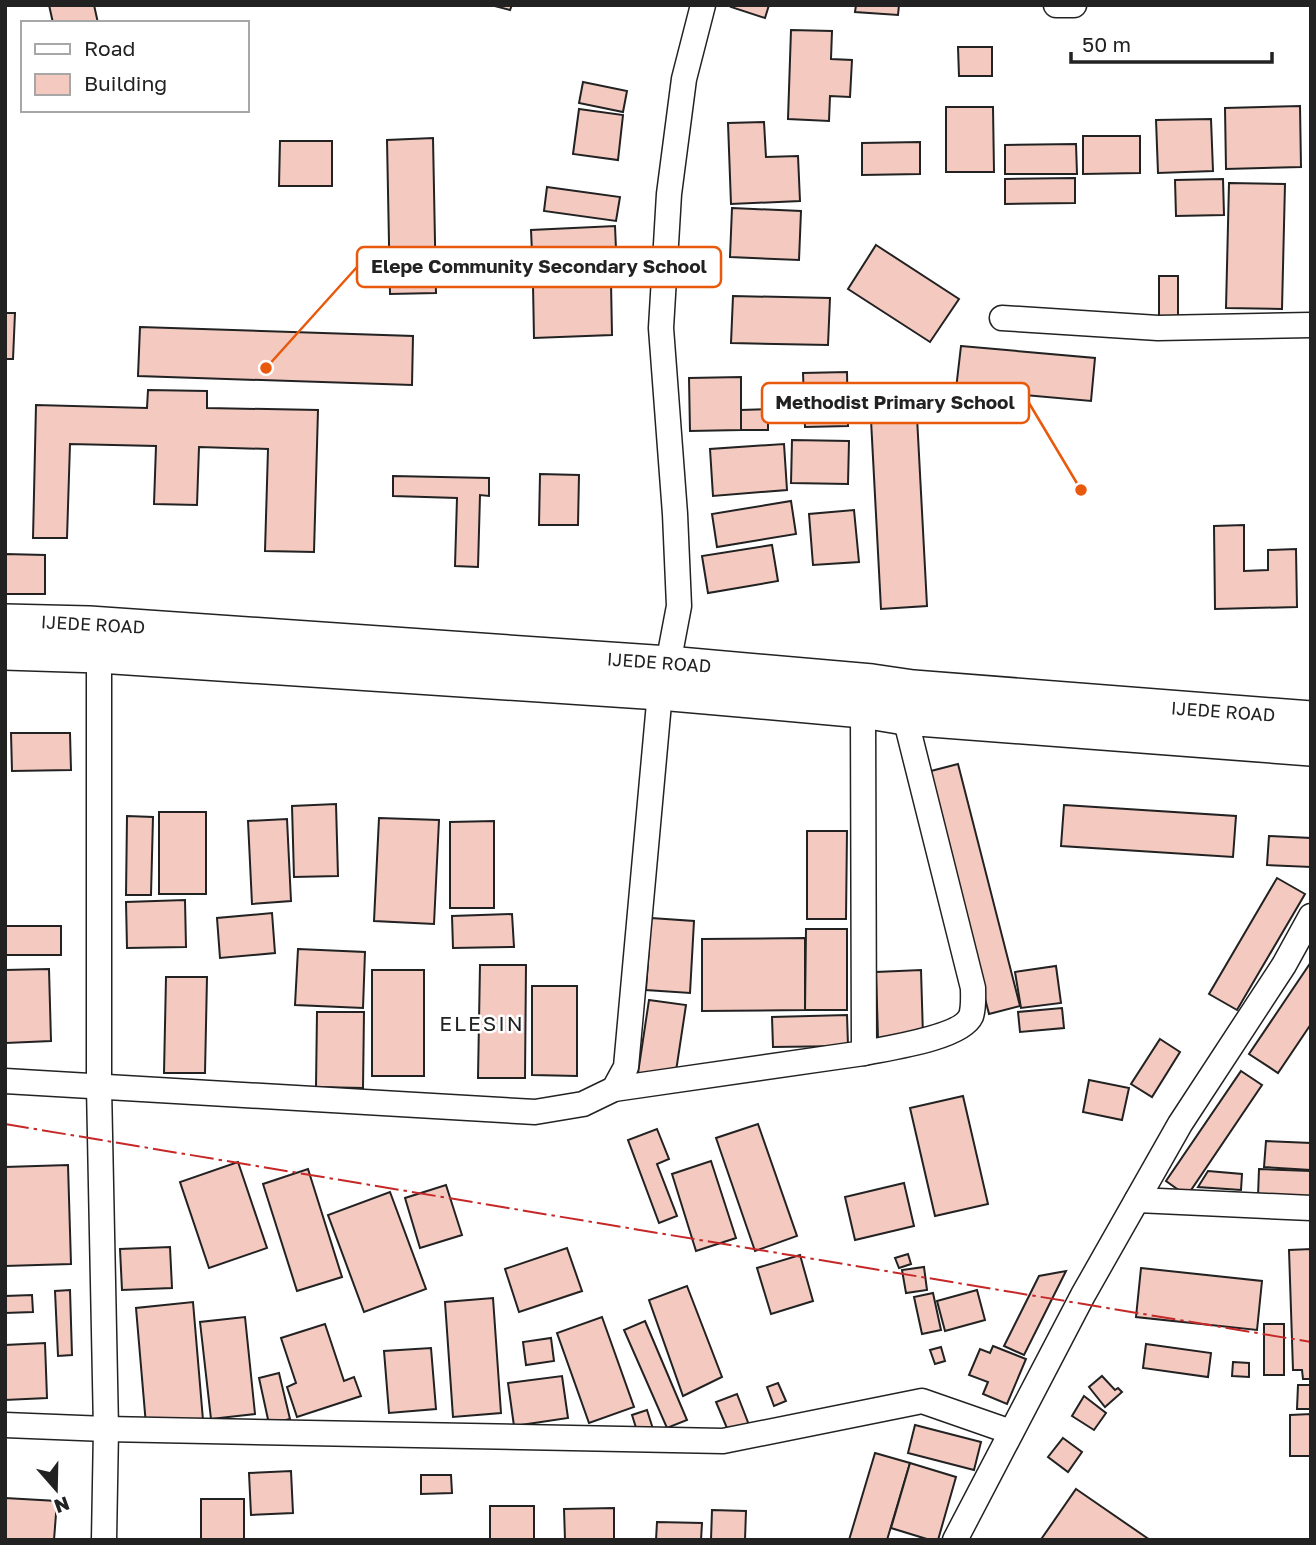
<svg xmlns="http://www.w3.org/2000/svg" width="1316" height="1545" font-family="'Golos Text',sans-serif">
  <rect width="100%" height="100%" fill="#fff"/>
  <g fill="#f3c9c0" stroke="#222" stroke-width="2">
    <polygon points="49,5 94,5 98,23 53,23"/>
    <polygon points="491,5 512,5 510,10"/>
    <polygon points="732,5 769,5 765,18 731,7"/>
    <polygon points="856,5 899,5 898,15 855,12"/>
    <polygon points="791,30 832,31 831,59 852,60 850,97 830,96 829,121 788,119"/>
    <polygon points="958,47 992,47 992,76 959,76"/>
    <polygon points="583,82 627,91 623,112 579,103"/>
    <polygon points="1300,106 1301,167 1226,169 1225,108"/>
    <polygon points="946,107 993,107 994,172 946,172"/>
    <polygon points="579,109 623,115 618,160 573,154"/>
    <polygon points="1211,119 1213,171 1158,173 1156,120"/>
    <polygon points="764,122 766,157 798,156 800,201 731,204 728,123"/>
    <polygon points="1083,136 1140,136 1140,173 1083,174"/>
    <polygon points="433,138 436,293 390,294 387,140"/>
    <polygon points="280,141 332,141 332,186 279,186"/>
    <polygon points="920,142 920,174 862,175 862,143"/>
    <polygon points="1076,144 1077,174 1005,174 1005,145"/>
    <polygon points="1075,178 1075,203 1005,204 1005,179"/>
    <polygon points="1223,179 1224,215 1176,216 1175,180"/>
    <polygon points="1229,183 1285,184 1282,309 1226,308"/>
    <polygon points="547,187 620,197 616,221 544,211"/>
    <polygon points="732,208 801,211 799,260 730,257"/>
    <polygon points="615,226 617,272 533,276 531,230"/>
    <polygon points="876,245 959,299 930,342 848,289"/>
    <polygon points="1159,276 1178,276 1178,320 1159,321"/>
    <polygon points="611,282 612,335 534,338 533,285"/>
    <polygon points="733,296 830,298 828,345 731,343"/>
    <polygon points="5,313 15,313 13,359 5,359"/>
    <polygon points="140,327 413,336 412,385 138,376"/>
    <polygon points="961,346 1095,358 1091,401 956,389"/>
    <polygon points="847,372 848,426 805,427 803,373"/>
    <polygon points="741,377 741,430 690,431 689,378"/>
    <polygon points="148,390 207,391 207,408 318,410 314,552 265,551 268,449 199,447 197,505 154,504 156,446 70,444 67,538 33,538 36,405 147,408"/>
    <polygon points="768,409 768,430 741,430 741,410"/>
    <polygon points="917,417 927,606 881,609 871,420"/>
    <polygon points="792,440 849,441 848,484 791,483"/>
    <polygon points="784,444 787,490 713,496 710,449"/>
    <polygon points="540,474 579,475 578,525 539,525"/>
    <polygon points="393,476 489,478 489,496 480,495 478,567 455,566 457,498 393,496"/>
    <polygon points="791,501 796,534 717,547 712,514"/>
    <polygon points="854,510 859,562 813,565 809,514"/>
    <polygon points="1244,525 1244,571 1268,570 1268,550 1296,549 1297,607 1215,609 1214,526"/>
    <polygon points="772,545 778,581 708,593 702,556"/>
    <polygon points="5,554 45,555 45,594 5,594"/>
    <polygon points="11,733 70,733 71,770 12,771"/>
    <polygon points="958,764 1020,1006 989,1014 927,772"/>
    <polygon points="336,804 338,876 294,877 292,806"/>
    <polygon points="1064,805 1236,816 1233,857 1061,846"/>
    <rect x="159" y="812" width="47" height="82"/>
    <polygon points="127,816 153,817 151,895 126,895"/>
    <polygon points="379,818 439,820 434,924 374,921"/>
    <polygon points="287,819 291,901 252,904 248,821"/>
    <polygon points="494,821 494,908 450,908 450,822"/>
    <polygon points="807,831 847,831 846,919 807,919"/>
    <polygon points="1269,836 1311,838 1311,867 1267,865"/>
    <polygon points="1277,878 1305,894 1237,1010 1209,994"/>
    <polygon points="185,900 186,947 127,948 126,902"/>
    <polygon points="272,913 275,953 220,958 217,918"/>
    <polygon points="512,914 514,947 453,948 452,916"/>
    <polygon points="651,918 694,921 690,993 646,990"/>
    <rect x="5" y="926" width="56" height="29"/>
    <polygon points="806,929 847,929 847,1010 805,1010"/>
    <polygon points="805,938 805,1010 702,1011 702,939"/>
    <polygon points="298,949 365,952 363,1008 295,1005"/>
    <polygon points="1311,962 1311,1024 1278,1073 1249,1054"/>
    <polygon points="480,965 526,965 525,1078 478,1078"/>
    <polygon points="1056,966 1061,1003 1021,1008 1015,972"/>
    <polygon points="49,969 51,1041 6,1043 5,970"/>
    <rect x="372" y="970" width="52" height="106"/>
    <polygon points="921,970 923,1036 878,1038 876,972"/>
    <polygon points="166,977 207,977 205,1073 164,1073"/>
    <polygon points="532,986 577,986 577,1076 532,1075"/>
    <polygon points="649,1000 686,1005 675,1078 638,1073"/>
    <polygon points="1062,1008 1064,1028 1020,1032 1018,1012"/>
    <polygon points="317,1012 364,1012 363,1088 316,1087"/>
    <polygon points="847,1015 848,1046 773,1047 772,1017"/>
    <polygon points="1160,1039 1180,1052 1152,1097 1131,1084"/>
    <polygon points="1241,1071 1262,1085 1187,1196 1166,1181"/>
    <polygon points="1089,1080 1129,1088 1122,1120 1083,1112"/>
    <polygon points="963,1096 988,1204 935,1216 910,1108"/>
    <polygon points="758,1124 797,1236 755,1251 716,1138"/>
    <polygon points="657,1129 669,1159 657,1164 677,1216 659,1223 628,1140"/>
    <polygon points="1266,1141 1311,1143 1311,1170 1264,1167"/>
    <polygon points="711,1161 736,1238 696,1251 672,1174"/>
    <polygon points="238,1162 267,1248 209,1268 180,1182"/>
    <polygon points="68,1165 71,1264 5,1266 5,1167"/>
    <polygon points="308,1169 342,1277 297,1291 263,1184"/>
    <polygon points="1259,1169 1311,1171 1311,1198 1258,1196"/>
    <polygon points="1208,1171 1242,1174 1241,1190 1198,1187"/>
    <polygon points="904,1183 914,1226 855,1240 845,1197"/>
    <polygon points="446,1185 462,1235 420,1248 405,1198"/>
    <polygon points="390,1192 426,1289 364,1312 328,1215"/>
    <polygon points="170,1247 172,1288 122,1290 120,1249"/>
    <polygon points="567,1248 582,1291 519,1312 505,1269"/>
    <polygon points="1311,1249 1311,1379 1303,1379 1302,1370 1293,1370 1289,1250"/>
    <polygon points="908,1254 911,1264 899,1268 895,1258"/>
    <polygon points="800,1255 813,1301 771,1314 757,1268"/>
    <polygon points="924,1267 927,1290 906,1293 902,1270"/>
    <polygon points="1141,1268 1262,1281 1257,1330 1136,1317"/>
    <polygon points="1066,1271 1024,1355 1004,1346 1039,1276"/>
    <polygon points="687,1286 722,1377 683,1396 649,1300"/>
    <polygon points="70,1290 72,1355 58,1356 55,1291"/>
    <polygon points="977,1290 985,1320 945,1331 937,1301"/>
    <polygon points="933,1293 941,1330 922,1334 914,1297"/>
    <polygon points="32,1295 33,1312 5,1313 5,1296"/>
    <polygon points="493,1298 501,1413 453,1417 445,1302"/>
    <polygon points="193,1302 203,1420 146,1425 136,1308"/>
    <polygon points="245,1317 255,1414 211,1419 200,1322"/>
    <polygon points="602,1317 634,1407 589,1423 557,1333"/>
    <polygon points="645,1321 687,1420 667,1428 624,1330"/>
    <polygon points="325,1324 344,1381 354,1377 361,1396 297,1417 287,1387 296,1383 281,1338"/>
    <rect x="1264" y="1324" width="20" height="51"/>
    <polygon points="551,1338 554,1361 526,1365 523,1342"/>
    <polygon points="45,1343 47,1398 5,1400 5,1345"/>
    <polygon points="1146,1344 1211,1353 1208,1377 1143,1368"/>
    <polygon points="993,1346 1026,1359 1007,1404 983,1394 988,1382 969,1375 980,1349 990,1353"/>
    <polygon points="941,1347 945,1361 935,1364 930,1350"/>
    <polygon points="431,1348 436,1409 389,1413 384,1351"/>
    <polygon points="1233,1362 1249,1363 1249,1377 1232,1376"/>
    <polygon points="279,1373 290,1419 269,1424 259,1378"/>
    <polygon points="562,1376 568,1418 514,1426 508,1383"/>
    <polygon points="1102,1376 1115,1390 1118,1388 1122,1392 1105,1407 1089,1387"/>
    <polygon points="778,1383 786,1401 774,1406 767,1387"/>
    <polygon points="1298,1385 1311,1385 1311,1409 1297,1409"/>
    <polygon points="737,1394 749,1425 729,1433 716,1402"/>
    <polygon points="1084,1396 1106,1413 1094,1430 1072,1416"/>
    <polygon points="647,1410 653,1429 638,1434 632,1415"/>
    <polygon points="1311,1414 1311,1456 1290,1456 1290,1415"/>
    <polygon points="915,1425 981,1442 974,1470 908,1453"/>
    <polygon points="1063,1438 1082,1452 1068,1472 1048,1457"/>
    <polygon points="875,1453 910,1463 887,1540 849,1540"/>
    <polygon points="910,1463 956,1477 938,1540 930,1540 891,1528"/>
    <polygon points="291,1471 293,1513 251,1515 249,1473"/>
    <polygon points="421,1475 451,1475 452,1493 421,1494"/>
    <polygon points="1076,1489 1150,1540 1045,1540 1042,1538"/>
    <polygon points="5,1498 57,1501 54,1540 5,1540"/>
    <rect x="201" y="1499" width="43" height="41"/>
    <rect x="490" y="1506" width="44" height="34"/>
    <polygon points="614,1508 614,1540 565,1540 564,1509"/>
    <polygon points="712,1510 746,1511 745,1540 711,1540"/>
    <polygon points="657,1522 702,1523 701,1540 656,1540"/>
  </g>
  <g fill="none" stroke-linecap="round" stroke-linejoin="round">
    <g stroke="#222" stroke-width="27">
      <g id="street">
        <polyline points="1056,5 1074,5"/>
        <polyline points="1002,318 1158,328 1311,325"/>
        <polyline points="99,655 99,1087 106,1429 104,1540"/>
        <polyline points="668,664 679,606 675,514 661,328 669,194 684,79 703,5"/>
        <path d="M864,1053c24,-5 97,-15 107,-37 3,-9 2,-19 2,-28l-68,-271"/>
        <polyline points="5,1081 535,1112 583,1104 614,1089 626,1067 660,692"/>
        <polyline points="614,1089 864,1053 863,710"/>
        <polyline points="1137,1200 1311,1208"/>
        <polyline points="5,1425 106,1429 723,1441 922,1401 1011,1432"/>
        <polyline points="955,1540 1083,1295 1180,1124 1284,965 1311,916"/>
      </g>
    </g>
    <g stroke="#222" stroke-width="38">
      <g id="secondary">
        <polyline points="5,622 89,624 668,664 872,682 913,688 1311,719"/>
        <polyline points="5,652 99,655 660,692 863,710 905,717 1311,748"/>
      </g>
    </g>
    <use href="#street" stroke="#fff" stroke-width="24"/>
    <use href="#secondary" stroke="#fff" stroke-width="35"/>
    <polyline stroke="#c62828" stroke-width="2" stroke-dasharray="24 5 3.5 5" stroke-linecap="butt" points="5,1124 1311,1342"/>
  </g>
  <g text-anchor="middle" stroke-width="5" stroke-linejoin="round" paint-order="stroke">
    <g font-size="18" fill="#222" stroke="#fff">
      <text transform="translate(93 625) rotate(3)" y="6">IJEDE ROAD</text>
      <text transform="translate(659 663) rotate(4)" y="6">IJEDE ROAD</text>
      <text transform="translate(1223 712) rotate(4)" y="6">IJEDE ROAD</text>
    </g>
    <g font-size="21" letter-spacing="2" fill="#222" stroke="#fff">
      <text x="482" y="1031">ELESIN</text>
    </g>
  </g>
  <path fill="none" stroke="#e8590c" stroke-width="2.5" d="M266 368L357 267M1081 490L1029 403"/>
  <g fill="#e8590c" stroke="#fff" stroke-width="2.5">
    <circle cx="266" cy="368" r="7"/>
    <circle cx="1081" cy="490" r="7"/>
  </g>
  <g fill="#fff" stroke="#e8590c" stroke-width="2.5">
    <rect x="357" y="247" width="364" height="40" rx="7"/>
    <rect x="762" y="383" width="267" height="40" rx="7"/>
  </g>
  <g font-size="19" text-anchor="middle" font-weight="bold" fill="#222">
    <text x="539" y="273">Elepe Community Secondary School</text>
    <text x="895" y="409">Methodist Primary School</text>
  </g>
  <rect width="1316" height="1545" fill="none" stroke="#222222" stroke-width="14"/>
  <rect x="21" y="21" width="228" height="91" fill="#ffffff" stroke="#a7a7a7" stroke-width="2"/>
  <rect x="35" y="44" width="35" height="10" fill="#ffffff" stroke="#a7a7a7" stroke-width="2"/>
  <text x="84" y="56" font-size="21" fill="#222222">Road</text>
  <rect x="35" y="74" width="35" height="21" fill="#f3c9c0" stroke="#a7a7a7" stroke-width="2"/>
  <text x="84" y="91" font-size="21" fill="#222222">Building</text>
  <g transform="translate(56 1489) rotate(160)" stroke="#ffffff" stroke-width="5" paint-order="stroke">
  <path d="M0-5L12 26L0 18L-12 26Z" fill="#222222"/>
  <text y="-10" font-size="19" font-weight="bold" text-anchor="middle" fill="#222222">N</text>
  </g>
  <path d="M1071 52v10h201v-10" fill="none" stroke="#222222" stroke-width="3.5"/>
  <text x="1082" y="52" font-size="21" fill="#222222" stroke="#ffffff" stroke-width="5" paint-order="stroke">50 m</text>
</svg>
